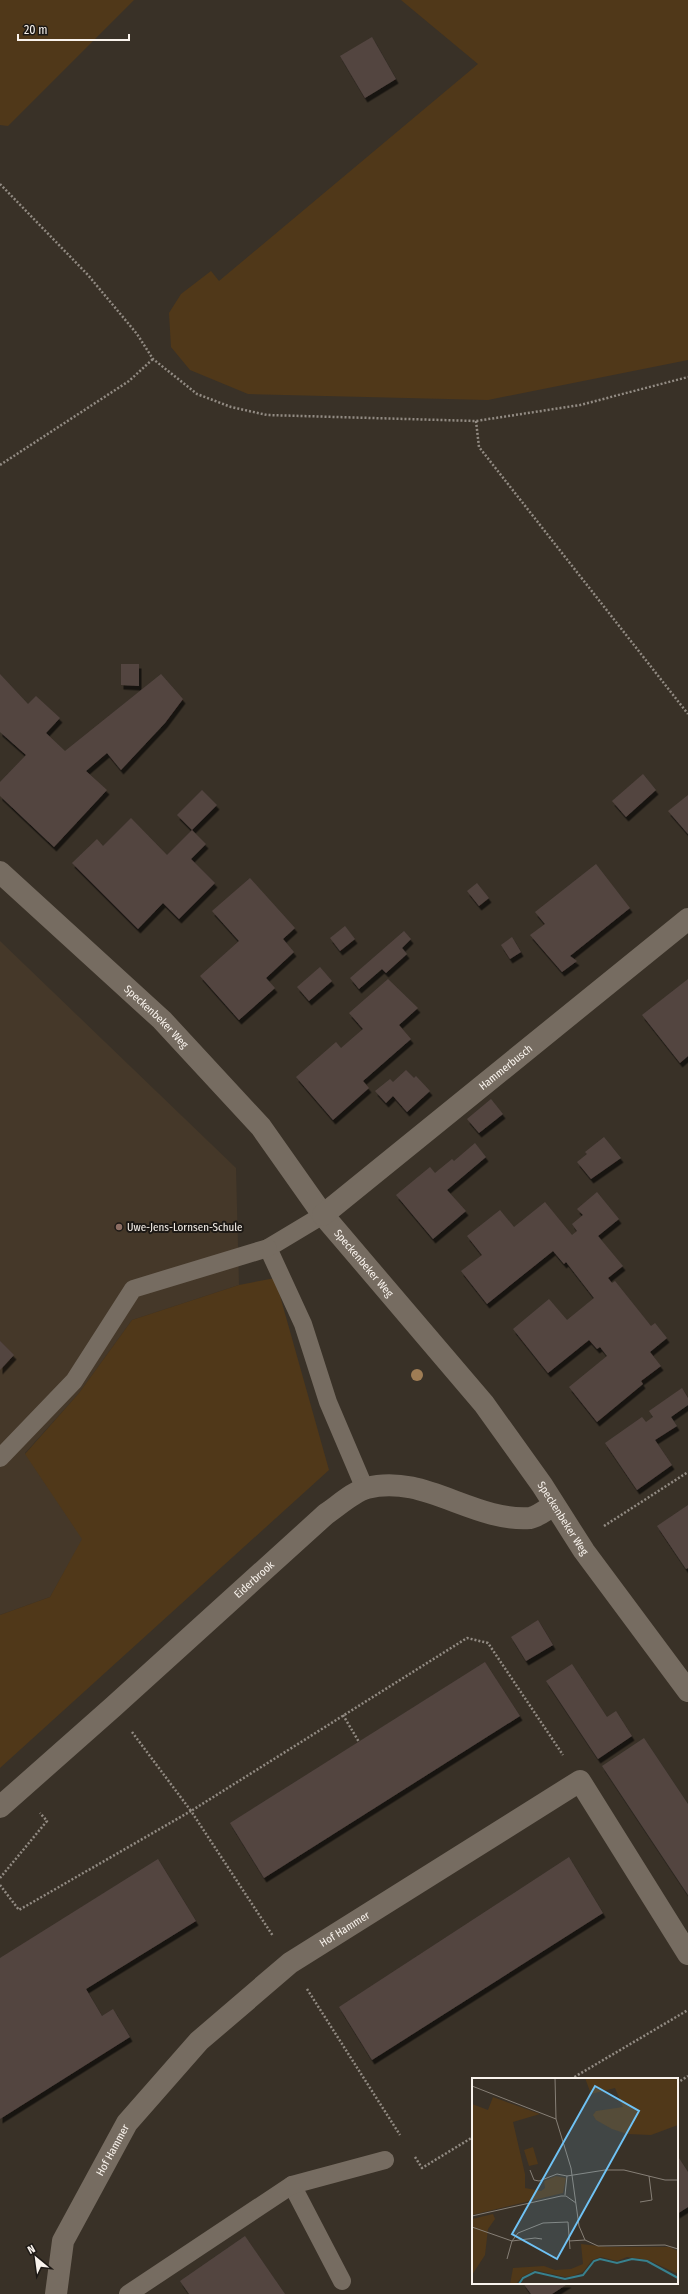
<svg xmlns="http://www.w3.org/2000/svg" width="688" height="2294" font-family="'Fira Sans Condensed',sans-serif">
  <defs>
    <filter id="shadow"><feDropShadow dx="2.5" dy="4.5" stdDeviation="0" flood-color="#0009"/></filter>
  </defs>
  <rect width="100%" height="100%" fill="#393127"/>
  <polygon fill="#453829" points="0,941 236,1168 239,1285 132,1320 79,1393 25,1453 83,1539 50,1597 0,1615"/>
  <g fill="#503819">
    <polygon points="0,0 134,0 8,126 0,125"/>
    <polygon points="401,0 688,0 688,360 488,400 248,394 190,370 171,347 169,313 181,294 211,271 219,281 478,64"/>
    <polygon points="275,1278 329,1470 0,1768 0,1615 50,1597 82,1539 25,1454 79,1393 132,1320 239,1285"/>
  </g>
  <g fill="#534541" filter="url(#shadow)">
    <polygon points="372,37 396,79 365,98 340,56"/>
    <polygon points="121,664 139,664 139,686 121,685"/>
    <polygon points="0,674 28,704 36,696 60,718 46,733 65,751 161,674 183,699 165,723 121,770 107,753 86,771 107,790 54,847 0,796 0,782 26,755 0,732"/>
    <polygon points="643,774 656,790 626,817 612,801"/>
    <polygon points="202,790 217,805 192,830 206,844 191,859 215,883 179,919 163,903 138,929 72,863 97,839 103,846 131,818 167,855 192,830 177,815"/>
    <polygon points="688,795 688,834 668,811"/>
    <polygon points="596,864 630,908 570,956 577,961 562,972 530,935 545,924 535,912"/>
    <polygon points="250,878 295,928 283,939 294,952 266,978 275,988 239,1020 200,976 239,941 212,911"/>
    <polygon points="477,883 489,898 479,906 467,891"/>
    <polygon points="345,926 355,939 340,951 330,938"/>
    <polygon points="404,931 411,939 402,948 407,954 386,973 382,969 359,989 350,978"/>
    <polygon points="512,937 521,952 510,959 501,945"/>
    <polygon points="320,967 332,981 309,1001 297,987"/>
    <polygon points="388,979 418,1008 399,1025 411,1039 363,1081 369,1088 333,1120 296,1077 336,1042 341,1048 363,1029 349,1013"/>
    <polygon points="688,979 688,1056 680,1063 642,1015"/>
    <polygon points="406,1070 414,1078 416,1076 430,1091 407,1112 393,1096 386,1103 375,1091 390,1079 393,1082"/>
    <polygon points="491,1099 503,1114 479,1133 467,1119"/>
    <polygon points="604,1137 621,1158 591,1179 577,1162 587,1154 585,1152"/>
    <polygon points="475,1143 486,1157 447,1190 466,1211 433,1239 396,1195 430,1167 435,1173 452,1159 454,1161"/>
    <polygon points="597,1192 619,1219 598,1236 623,1266 608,1278 612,1283 615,1281 651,1326 655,1323 667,1338 650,1352 661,1366 641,1381 643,1384 597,1422 569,1387 607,1356 600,1347 597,1349 589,1340 548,1373 513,1329 549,1299 567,1320 594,1298 566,1262 564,1264 553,1251 487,1304 461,1271 482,1255 467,1236 500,1210 514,1227 545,1202 572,1235 577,1231 572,1224 583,1215 577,1209"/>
    <polygon points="0,1341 14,1355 0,1370"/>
    <polygon points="682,1388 688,1398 688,1405 671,1417 677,1426 655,1440 672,1465 637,1490 605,1443 642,1417 646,1422 653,1417 649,1411"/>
    <polygon points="688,1505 688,1568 686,1569 657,1526"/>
    <polygon points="538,1620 553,1645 526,1661 511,1637"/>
    <polygon points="485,1662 520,1716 264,1878 230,1823"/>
    <polygon points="572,1664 607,1717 616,1711 632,1736 598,1759 546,1681"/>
    <polygon points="644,1738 688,1804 688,1895 602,1766"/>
    <polygon points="569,1857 603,1913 372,2060 339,2007"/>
    <polygon points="158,1859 196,1921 86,1989 102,2016 113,2009 130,2037 0,2119 0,1958"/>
    <polygon points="677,2155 688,2172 688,2207 677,2214"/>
    <polygon points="245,2236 285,2294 189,2294 180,2281"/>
    <polygon points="523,2283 569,2283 552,2294 531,2294"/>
  </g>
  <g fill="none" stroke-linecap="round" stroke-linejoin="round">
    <g stroke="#928b83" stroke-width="2.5" stroke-dasharray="2 2" stroke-linecap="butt">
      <polyline points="0,184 88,275 137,334 153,359 197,394 231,407 267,415 476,421 580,405 688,377"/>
      <polyline points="476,421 479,447 688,714"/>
      <polyline points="0,465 129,381 153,359"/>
      <polyline points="604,1526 688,1472"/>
      <polyline points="343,1715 359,1742"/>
      <polyline points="132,1732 191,1811 467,1638 488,1643 563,1755"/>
      <polyline points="0,1878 47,1821 40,1813"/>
      <polyline points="0,1885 19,1910 191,1811 273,1936"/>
      <polyline points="307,1989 400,2135"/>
      <polyline points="571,2079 688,2010"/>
      <polyline points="677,2083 688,2076"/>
      <polyline points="415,2157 422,2168 473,2137"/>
    </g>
    <g stroke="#766c61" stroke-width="18">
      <polyline points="323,1215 268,1248 303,1324 328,1402 365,1489"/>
      <polyline points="0,1458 74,1381 133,1289 268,1248"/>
      <polyline points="292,2185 342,2281"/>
      <polyline points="128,2294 292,2185 385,2160"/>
    </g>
    <g stroke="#766c61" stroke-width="22">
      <path id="s1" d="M0,872l162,148 99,107 62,88 161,189 58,81 42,66 104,140"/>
      <path id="s2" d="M323,1215l365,-296"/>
      <path id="s3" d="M0,1807l113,-100 213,-193c12,-8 27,-22 41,-26 56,-15 106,34 163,30 7,-1 17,-9 24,-13"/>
      <path id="s4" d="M56,2294l7,-53 64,-118 72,-82 91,-78 290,-182 108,173"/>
    </g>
  </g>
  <circle fill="#9f7d55" cx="417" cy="1375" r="6"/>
  <circle fill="#8d6e63" stroke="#1d1915" stroke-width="1.5" cx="119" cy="1227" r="4"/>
  <g text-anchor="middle" stroke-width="4" stroke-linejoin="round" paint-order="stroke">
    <g font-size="11" fill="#f9f3ed" stroke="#1d1915">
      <text dy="4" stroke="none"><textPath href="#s1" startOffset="213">Speckenbeker Weg</textPath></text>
      <text dy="4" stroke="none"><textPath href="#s2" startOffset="235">Hammerbusch</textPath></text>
      <text dy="4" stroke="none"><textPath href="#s1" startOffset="536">Speckenbeker Weg</textPath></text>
      <text dy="4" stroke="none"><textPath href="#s1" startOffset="860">Speckenbeker Weg</textPath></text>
      <text dy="4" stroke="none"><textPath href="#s3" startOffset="341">Eiderbrook</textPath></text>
      <text dy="4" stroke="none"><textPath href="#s4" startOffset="481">Hof Hammer</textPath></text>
      <text dy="4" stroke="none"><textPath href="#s4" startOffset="157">Hof Hammer</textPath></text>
    </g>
    <g font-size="11" fill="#f9f3ed" stroke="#1d1915" text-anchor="start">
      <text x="127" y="1231">Uwe-Jens-Lornsen-Schule</text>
    </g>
  </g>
  <g transform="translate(472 2078)">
    <rect width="206" height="206" fill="#393127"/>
    <path d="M113,0h93v47l-27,10 -24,-1 -15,-5 -16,-9 -3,-5 3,-4 27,-4 -8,-19 -24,6zM21,19l47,17 -27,8 12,52v14l16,3 4,-3 -1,-7 12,-5 10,2 -3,15 -91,22v-111l16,6zM61,69l5,17 -9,2 -5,-16zM21,136l2,5 -7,10 -3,26 -13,20v-56zM109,166l26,3h62l9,4v23l-30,-14 -21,-3 -10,4 -16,-4 -9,3 -9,12 -10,4 -8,1 -30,-7 -13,7 -6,7h-6l3,-16 31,-2 11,4 16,-1 12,-5z" fill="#503819"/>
    <path fill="none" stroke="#38818e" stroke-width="2" d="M47,206l4,-6 12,-6 30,7 18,-4 11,-14 6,-2 17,4 15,-4 15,2 31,17"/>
    <path fill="none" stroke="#867f76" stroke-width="1" d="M83,0l1,41 15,49 8,58 6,14 13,6 67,-1 13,4M0,8l84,33M58,92l4,10 5,1 18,-7 10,2M93,117l2,-19 38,-6h19l41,10h13M168,124l12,-2 -3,-24M0,138l89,-20h5l10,7M0,149l40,14 23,-3 7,1M97,163l16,-1M35,181l5,-18 6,-8 25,-10 25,-1 2,27"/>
    <path fill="#6fc2f4" fill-opacity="0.15" stroke="#6fc2f4" stroke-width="2" d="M123,8l44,25 -82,148 -45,-25z"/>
    <rect width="206" height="206" fill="none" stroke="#f9f3ed" stroke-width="2"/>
  </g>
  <g transform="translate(36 2258) rotate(331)" stroke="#1d1915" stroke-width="3" paint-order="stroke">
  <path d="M0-3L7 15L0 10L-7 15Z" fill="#f9f3ed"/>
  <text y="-6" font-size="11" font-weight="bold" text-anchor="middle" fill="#f9f3ed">N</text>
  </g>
  <path d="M18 34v6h111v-6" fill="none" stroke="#f9f3ed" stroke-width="2"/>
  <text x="24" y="34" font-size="12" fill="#f9f3ed" stroke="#1d1915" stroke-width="3" paint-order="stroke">20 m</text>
</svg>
